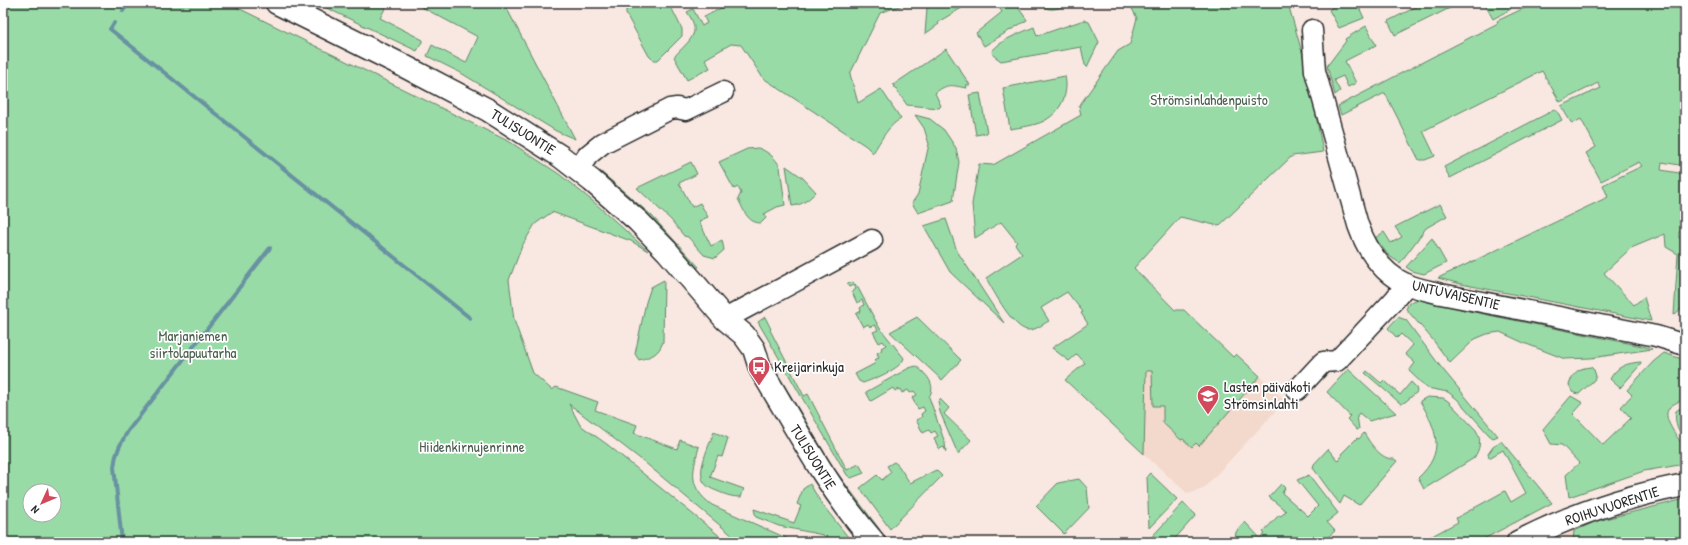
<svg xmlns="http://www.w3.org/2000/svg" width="1688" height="545" font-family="'Patrick Hand',sans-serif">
  <rect width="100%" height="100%" fill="#f8e8e1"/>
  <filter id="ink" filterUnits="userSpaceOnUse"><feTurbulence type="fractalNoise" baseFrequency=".025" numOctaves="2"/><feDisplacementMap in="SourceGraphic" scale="8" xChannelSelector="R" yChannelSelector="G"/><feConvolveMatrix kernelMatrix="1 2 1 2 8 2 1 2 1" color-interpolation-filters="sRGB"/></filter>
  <g filter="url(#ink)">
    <g fill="#f3d8cc">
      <polygon points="1184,310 1233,357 1236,354 1285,401 1203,489 1188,494 1144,454 1145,371"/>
      <polygon points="1574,531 1573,542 1551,542"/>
    </g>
    <g fill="#99dba6" stroke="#628368" fill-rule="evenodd">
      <path d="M3,3h225l282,139 49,32 36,29 53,48 -17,-10 -79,-29 -17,12 -13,22 -13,34 5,40 19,53 19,17 4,-3 42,15 -3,8 42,15 -3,8 43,16 3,-9 19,7c-7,26 -11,40 13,58l81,36 18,-1 5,2h-76l-97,-81 -74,-57 11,21 28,20 119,97h-724zM30,491h24v24h-24z"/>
      <polygon points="316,3 388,3 380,18 423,40 417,51"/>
      <polygon points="414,3 507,3 505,5 575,139 556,131 461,73 427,56 432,45 466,63 478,37"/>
      <polygon points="626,3 669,3 682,29 682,36 658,60 653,60 649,56 626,14"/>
      <path d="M728,3h180l-28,10 -30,61 8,29 23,-14 20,30c-12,5 -21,23 -28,34l-7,-7 -103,-68 -22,-33 -10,-1 -26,15 5,9 -23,12 -13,-23c15,-17 29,-23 13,-45l6,-3 9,17 5,-3 -3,-6 23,-12z"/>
      <polygon points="922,3 970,3 938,22 939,24 925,34 927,8"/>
      <polygon points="996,3 1015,3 1027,20 984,46 976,33 1002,12"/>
      <path d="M1041,3h32c-10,3 -25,12 -32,0z"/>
      <path d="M1129,3h165l-5,4 19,66 15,79 -31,4 -73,70 -39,-9 -46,51 41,42h9l49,47 3,-3 24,22 -61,70 -3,-3 -4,4 -9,-8 -2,1 -18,-17v-17h-10l-1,-35h-6l-2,83 -79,-74 20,-17 -8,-9 -8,7 -17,-13 36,-24 -7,-11 2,-1 -16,-20 -26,16 8,13c-6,3 -13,9 -20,9 -15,1 -36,-40 -43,-52l36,-24 -7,-10 2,-2 -16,-20 -26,16 -3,-34 7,-40 14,1 88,-50 -2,-9 39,-55 12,-7 7,-26z"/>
      <polygon points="1338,3 1357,3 1364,18 1339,28 1329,10"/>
      <polygon points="1424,3 1460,3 1395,35 1388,21"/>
      <polygon points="1484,3 1508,3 1511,9 1493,19"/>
      <polygon points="1535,3 1685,3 1685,166 1662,162 1661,170 1685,174 1685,229 1679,232 1679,238 1685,236 1685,305 1674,315 1678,254 1666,247 1665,234 1631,248 1604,273 1634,305 1644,297 1651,321 1461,284 1438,278 1608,197 1603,185 1642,166 1639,162 1601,181 1586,153 1596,147 1581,119 1572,124 1561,106 1601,88 1598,83 1560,102 1542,71 1423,131 1435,156 1425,160 1419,160 1385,93 1341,115 1338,106 1498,23 1497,21"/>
      <path d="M1084,20l5,2 10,20 -12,25 -2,-2 -4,-18 -80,14 -8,-6 -1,-4c10,-12 29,-18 42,-24l3,9z"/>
      <polygon points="1366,26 1376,45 1345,61 1356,83 1348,87 1343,76 1334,80 1340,91 1335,95 1327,66 1346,41 1345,39"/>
      <path d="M946,49l24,36h-4l1,3c-15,-2 -18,-6 -32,5l6,13 -2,2 -32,-3 -14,-20z"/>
      <path d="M1065,76c4,18 -4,36 -21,45 -10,5 -23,6 -34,8l-7,-41z"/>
      <polygon points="980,93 987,133 976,135 969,95"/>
      <polygon points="1554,110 1557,111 1562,120 1450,178 1444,167"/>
      <polygon points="915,115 930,119 944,130 956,148 959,162 953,201 918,213 912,203 918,194 929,144 924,128"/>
      <path d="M758,148c9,3 18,10 22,19l5,38 -8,2 -13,7 2,4 -5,5c-14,0 -17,-13 -23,-24l3,-6 -3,-6 -4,2 -15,-27 28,-13z"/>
      <polygon points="691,162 697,174 679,183 692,207 700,203 708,217 699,221 711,246 722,240 724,250 715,258 704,255 688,237 684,236 671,220 637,188"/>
      <path d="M786,166l17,12 13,14c-7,7 -13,13 -24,14z"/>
      <polygon points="600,171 651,215 699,267 693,270 597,173"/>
      <polygon points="1440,204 1447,216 1426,228 1400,263 1389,256 1375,238 1384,232 1391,243 1402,237 1395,227"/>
      <polygon points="946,219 957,251 1004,323 950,272 924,226"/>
      <polygon points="1432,238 1446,263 1424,274 1412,271 1406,267"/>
      <path d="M664,280l-1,62c-5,13 -11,14 -24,18l-4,-6 11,-52 5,-15z"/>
      <path d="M853,282l4,4 22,41 25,31c-3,11 -30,21 -41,25l-4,-2 -4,-7 21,-11 -2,-3 5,-2 -2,-5 5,-3 -1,-2 5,-3 -3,-4 -4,2 -6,-11 5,-2 -3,-5 -5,2 -2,-3 -5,3 -7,-13 5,-3 -1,-3 4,-3 -2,-5 -5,3 -5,-11 4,-3 -2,-4 -5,2 -2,-3z"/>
      <polygon points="1418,299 1424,299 1464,310 1642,346 1652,349 1591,358 1565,359 1524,343 1500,332 1487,334 1475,339 1450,363 1433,340 1406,309 1409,303"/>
      <polygon points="765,317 771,329 770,330 804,396 808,394 847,470 859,464 864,473 851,478 847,475 758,322"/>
      <polygon points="917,317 961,360 942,380 890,332"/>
      <polygon points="1398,317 1406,320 1440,366 1498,436 1493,438 1489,435 1457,399 1448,392 1427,388 1409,371 1415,363 1405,354 1413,345 1401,334 1397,338 1388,328"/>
      <polygon points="759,343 835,470 880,530 876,534 812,443"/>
      <path d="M1664,353l21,7v39c-5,2 -13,5 -16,9 -9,12 14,33 16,43 1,4 0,9 0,13l-41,7 -75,26 -3,-22 13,-12 -17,-18 -11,-1 -8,-15 28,-33 12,7 -10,11 30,31 28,-27 -10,-11 11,-12 -5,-5 26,-28z"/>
      <path d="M1641,362v2l-21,24 -10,-9c7,-13 17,-16 31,-17z"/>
      <path d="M916,366c10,8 21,18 13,31l16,46 1,9 -2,-5 -5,2 -5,-11 4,-2 -3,-5 -4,2 -2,-3 -6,3 -7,-13 6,-3 -1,-3 4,-3 -2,-4 -5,2 -6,-11 5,-3 -3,-4 -4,2 -2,-3 -6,3 -2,-4 -5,2 -2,-3 -22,13 -5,-9 43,-24z"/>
      <path d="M1591,367l3,3 2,6 -2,4 -15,14 -5,-1 -5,-8c4,-12 8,-17 22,-18z"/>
      <polygon points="1348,369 1396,413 1369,421 1359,413 1357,416 1359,429 1357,430 1347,419 1350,416 1327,392"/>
      <polygon points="1367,371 1381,383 1384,380 1400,395 1411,382 1416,387 1417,392 1405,402 1401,404 1365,373"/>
      <path d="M1427,397l16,1 5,3 28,29c6,10 4,19 -2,28l-50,31 -6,-11c28,-26 19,-48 2,-77z"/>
      <polygon points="940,399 949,408 944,414 971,440 958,454 940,412 938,401"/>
      <path d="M1685,405v34c-7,-8 -11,-17 -9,-28z"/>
      <path d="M714,432l14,6 -6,19 -4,-1 -8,21 34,12 -3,8c-9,0 -15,-2 -24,-6 -6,-2 -14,-6 -15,-14 -3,-11 8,-34 12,-45z"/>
      <path d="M1364,433c6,10 17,27 30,26l3,2 -38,44 -15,-9 -4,8c-10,-12 -18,-24 -27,-36l1,-4 14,-15 10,12 4,-5 -1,-2 16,-16 2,1z"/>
      <polygon points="1501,441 1552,503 1478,542 1429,542 1432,540 1430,537 1458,522 1456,518 1505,491 1511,502 1526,493 1503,450 1489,458 1488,454 1493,447"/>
      <polygon points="894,462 898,465 910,483 936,470 942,476 890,529 860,488 877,475 882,480 891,472 887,466"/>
      <polygon points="1150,473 1177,499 1149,528 1147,476"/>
      <polygon points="1309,475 1338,513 1327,522 1335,531 1322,542 1239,542 1235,539 1236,532 1245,522 1260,538 1265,534 1263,532 1279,515 1281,516 1286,511 1269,497 1281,484 1285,488 1282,493 1308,516 1318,506 1297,480"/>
      <polygon points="1079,479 1087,488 1089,508 1064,534 1036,506 1058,483"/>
      <polygon points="810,484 821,503 852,542 834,542 823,535 779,526 756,517 754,509 794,523 801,506 797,504 803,489"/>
      <polygon points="1685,499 1685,542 1573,542 1574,531 1597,521"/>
      <polygon points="1183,503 1196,515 1172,542 1147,542"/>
    </g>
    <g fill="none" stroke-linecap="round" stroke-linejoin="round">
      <g stroke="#6892a2" stroke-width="4">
        <polyline points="123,11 128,3"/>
        <polyline points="114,23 110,29 470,318"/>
        <path d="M122,542l-8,-75c1,-14 7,-24 14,-36l142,-183"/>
      </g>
      <g stroke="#2b2b2b" stroke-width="23">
        <g id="minor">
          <path d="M1312,30l3,41 43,154c9,25 24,49 50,60 11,4 22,6 33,9l215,42 29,9"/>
          <polyline points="578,170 588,155 603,143 670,109 677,108 686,110 723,92"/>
          <polyline points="725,319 872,240"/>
          <polyline points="1297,390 1323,362 1337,361 1395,299 1407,284"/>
        </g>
      </g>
      <g stroke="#2b2b2b" stroke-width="25">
        <g id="major">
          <path d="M277,3l123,61 88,46 72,46 32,25 46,40 29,30 58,68 19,16 10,14 6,19c36,60 68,121 114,174"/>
          <path d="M1518,542c53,-27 108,-46 167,-57"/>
        </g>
      </g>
      <use href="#minor" stroke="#fff" stroke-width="20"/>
      <use href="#major" stroke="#fff" stroke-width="22"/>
    </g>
  </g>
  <defs>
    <g id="bus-pin" transform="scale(1.15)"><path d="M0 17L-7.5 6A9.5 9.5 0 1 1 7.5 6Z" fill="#d1495b" stroke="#fff"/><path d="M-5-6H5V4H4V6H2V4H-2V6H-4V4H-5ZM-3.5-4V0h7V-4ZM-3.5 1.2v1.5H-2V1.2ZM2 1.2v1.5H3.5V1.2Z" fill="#fff"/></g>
    <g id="school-pin" transform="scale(1.15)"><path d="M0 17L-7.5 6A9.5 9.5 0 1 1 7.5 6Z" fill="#d1495b" stroke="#fff"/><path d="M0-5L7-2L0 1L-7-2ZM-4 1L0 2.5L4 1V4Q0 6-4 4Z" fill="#fff"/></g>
  </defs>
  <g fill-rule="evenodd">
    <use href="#bus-pin" x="759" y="367"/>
    <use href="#school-pin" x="1208" y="396"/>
  </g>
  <g text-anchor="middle" stroke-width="3.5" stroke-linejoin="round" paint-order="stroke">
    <g font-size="15" fill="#4c6050" stroke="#fff">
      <text x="1209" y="105">Strömsinlahdenpuisto</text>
      <text x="193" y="341">Marjaniemen<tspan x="193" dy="17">siirtolapuutarha</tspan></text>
      <text x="472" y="452">Hiidenkirnujenrinne</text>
    </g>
    <g font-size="15" fill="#2b2b2b" stroke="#fff">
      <text transform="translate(523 132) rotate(32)" y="5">TULISUONTIE</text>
      <text transform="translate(1456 295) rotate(13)" y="5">UNTUVAISENTIE</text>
      <text transform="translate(813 457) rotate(58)" y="5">TULISUONTIE</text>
      <text transform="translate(1612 506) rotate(-18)" y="5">ROIHUVUORENTIE</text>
    </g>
    <g font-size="15" fill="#2b2b2b" stroke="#fff" text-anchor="start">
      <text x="774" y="372">Kreijarinkuja</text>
      <text x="1224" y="392">Lasten päiväkoti<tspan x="1224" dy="17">Strömsinlahti</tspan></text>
    </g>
  </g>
  <rect width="1688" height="545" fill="none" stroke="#fff" stroke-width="16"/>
  <rect x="8" y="8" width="1672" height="529" fill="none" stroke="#2b2b2b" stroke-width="1.5" filter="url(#ink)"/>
  <g transform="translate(42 503) rotate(226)"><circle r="19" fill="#ffffff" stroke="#aaaaaa"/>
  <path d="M0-3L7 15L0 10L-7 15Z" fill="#d1495b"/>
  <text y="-6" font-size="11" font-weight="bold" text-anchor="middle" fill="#2b2b2b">N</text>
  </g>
</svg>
